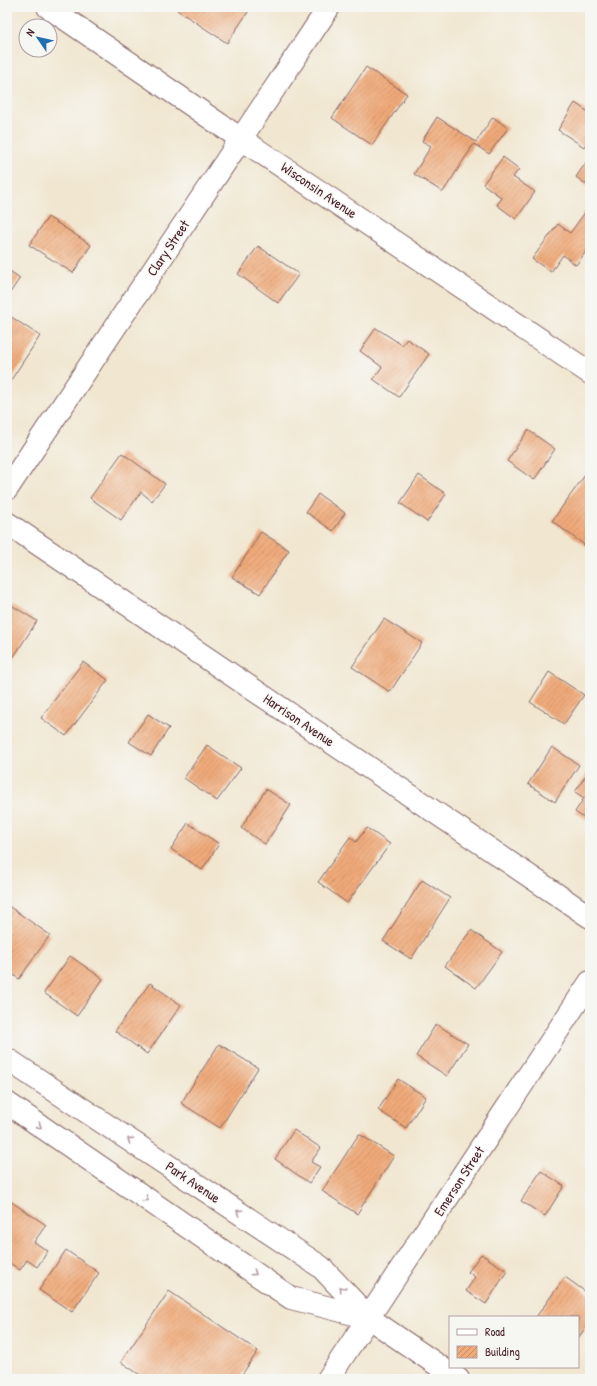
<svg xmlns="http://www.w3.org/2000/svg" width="597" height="1386" font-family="'Patrick Hand',sans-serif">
  <defs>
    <pattern id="building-hatch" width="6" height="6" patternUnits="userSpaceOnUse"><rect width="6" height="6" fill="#f0aa79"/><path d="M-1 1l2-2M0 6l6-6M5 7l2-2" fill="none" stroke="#c48a63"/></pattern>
  </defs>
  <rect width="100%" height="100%" fill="#f6f6f2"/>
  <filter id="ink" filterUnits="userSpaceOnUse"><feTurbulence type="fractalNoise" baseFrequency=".025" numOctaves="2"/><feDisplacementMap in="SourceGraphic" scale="8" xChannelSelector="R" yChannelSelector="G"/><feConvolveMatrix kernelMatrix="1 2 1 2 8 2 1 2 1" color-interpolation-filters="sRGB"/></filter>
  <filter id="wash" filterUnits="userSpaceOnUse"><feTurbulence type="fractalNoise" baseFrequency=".012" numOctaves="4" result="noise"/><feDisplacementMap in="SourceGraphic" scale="16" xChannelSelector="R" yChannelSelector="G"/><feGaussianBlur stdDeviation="0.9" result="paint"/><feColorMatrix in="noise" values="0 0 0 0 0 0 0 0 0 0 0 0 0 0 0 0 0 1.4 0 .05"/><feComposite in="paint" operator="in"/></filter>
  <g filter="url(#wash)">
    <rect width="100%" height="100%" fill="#f1e7d1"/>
    <g id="blocks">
      <g fill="url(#building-hatch)">
        <polygon points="179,7 247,7 250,9 227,43 177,10"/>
        <polygon points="366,67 407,94 372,145 332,118"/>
        <polygon points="575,103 590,113 590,138 584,147 558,130"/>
        <polygon points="437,117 476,142 493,117 508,128 489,154 474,144 443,192 414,174 431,146 422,141"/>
        <polygon points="503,157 519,169 513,177 535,192 516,219 497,205 502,198 483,184"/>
        <polygon points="590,157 590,187 576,177"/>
        <polygon points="589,207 590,246 576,265 563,255 551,272 532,259 558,224 570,233"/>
        <polygon points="48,217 91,245 73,273 29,245"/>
        <polygon points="258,246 299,274 278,303 238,274"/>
        <polygon points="7,269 20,278 7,297"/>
        <polygon points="7,314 40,336 7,386"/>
        <polygon points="376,328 402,345 407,339 429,354 399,397 373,379 382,367 360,351"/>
        <polygon points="528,430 555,449 534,480 507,461"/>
        <polygon points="122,453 165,484 152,501 141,492 121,520 90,498"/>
        <polygon points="419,475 446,494 427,522 400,503"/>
        <polygon points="585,475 590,479 590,549 552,521"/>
        <polygon points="318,494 345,513 333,531 306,512"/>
        <polygon points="261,532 289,550 260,594 232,577"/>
        <polygon points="11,605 37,621 7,667 7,611"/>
        <polygon points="384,619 422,643 390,692 352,667"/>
        <polygon points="83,662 108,680 66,736 41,718"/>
        <polygon points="549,672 584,695 564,724 530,702"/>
        <polygon points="148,714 169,728 151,756 129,742"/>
        <polygon points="207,745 241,768 217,801 184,778"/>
        <polygon points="552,747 579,765 555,802 528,784"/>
        <polygon points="590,769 590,822 575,812 584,798 575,792"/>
        <polygon points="266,789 291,805 265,844 241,828"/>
        <polygon points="188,823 219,844 202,870 171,849"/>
        <polygon points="367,828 390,844 347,903 318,882 350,837 356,842"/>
        <polygon points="422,880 450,898 411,959 383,941"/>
        <polygon points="7,905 50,935 19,979 7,970"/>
        <polygon points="471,930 502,952 476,988 445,966"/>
        <polygon points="70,956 103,979 77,1016 44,993"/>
        <polygon points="150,983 181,1005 147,1054 115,1031"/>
        <polygon points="436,1024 468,1044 447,1076 416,1056"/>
        <polygon points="219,1044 258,1068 220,1128 181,1103"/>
        <polygon points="398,1079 426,1097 406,1128 378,1110"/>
        <polygon points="294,1130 321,1148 311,1162 320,1167 309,1183 275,1159"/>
        <polygon points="359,1134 394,1156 357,1214 322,1191"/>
        <polygon points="541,1171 564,1186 545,1216 521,1201"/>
        <polygon points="7,1199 46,1225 34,1242 48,1251 37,1267 27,1260 20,1270 7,1261"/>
        <polygon points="66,1250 99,1273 72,1312 39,1290"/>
        <polygon points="481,1254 507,1271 486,1304 466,1291 475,1277 468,1272"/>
        <polygon points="565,1277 590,1295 590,1322 578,1338 578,1317 536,1317"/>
        <polygon points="169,1291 258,1351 239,1379 146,1379 121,1362"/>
      </g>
    </g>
  </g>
  <g filter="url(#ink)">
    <use href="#blocks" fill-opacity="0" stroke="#846565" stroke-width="1"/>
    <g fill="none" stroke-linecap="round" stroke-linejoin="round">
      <g stroke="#846565" stroke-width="24">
        <g id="street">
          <polyline points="48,7 241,139 590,373"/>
          <polyline points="7,489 329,7"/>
          <polyline points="7,523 590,917"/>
          <polyline points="328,1379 590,982"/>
        </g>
      </g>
      <g stroke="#846565" stroke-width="24">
        <g id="secondary">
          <polyline points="7,1059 321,1267 369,1318 458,1379"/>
          <polyline points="7,1103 291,1298 369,1318"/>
        </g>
      </g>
      <use href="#street" stroke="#fff" stroke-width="22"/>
      <use href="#secondary" stroke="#fff" stroke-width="22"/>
    </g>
    <defs><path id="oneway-chevron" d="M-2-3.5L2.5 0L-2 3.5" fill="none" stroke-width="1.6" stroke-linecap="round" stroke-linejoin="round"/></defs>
    <g stroke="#ae9aa0">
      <use href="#oneway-chevron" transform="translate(39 1126) rotate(34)"/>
      <use href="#oneway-chevron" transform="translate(130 1140) rotate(-146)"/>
      <use href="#oneway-chevron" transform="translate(146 1199) rotate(34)"/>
      <use href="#oneway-chevron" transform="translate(239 1212) rotate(-146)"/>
      <use href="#oneway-chevron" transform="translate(254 1273) rotate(34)"/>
      <use href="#oneway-chevron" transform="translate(342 1289) rotate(-133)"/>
    </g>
  </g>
  <g text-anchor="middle" stroke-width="3" stroke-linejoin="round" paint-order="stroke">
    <g font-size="14" fill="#4a1f2b" stroke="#f6f6f2">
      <text transform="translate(319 190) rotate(34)" y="5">Wisconsin Avenue</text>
      <text transform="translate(168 248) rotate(-56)" y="5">Clary Street</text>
      <text transform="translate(299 720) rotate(34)" y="5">Harrison Avenue</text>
      <text transform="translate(459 1181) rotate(-57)" y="5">Emerson Street</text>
      <text transform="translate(193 1182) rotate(34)" y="5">Park Avenue</text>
    </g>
  </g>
  <rect width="597" height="1386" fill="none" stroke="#f6f6f2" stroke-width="24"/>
  <rect x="449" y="1316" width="130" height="52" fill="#f6f6f2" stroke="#b1a0a2"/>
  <rect x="457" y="1329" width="20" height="6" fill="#ffffff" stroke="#b1a0a2"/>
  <text x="485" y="1336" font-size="12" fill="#4a1f2b">Road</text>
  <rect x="457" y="1346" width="20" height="12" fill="url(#building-hatch)" stroke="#b1a0a2"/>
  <text x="485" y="1356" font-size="12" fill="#4a1f2b">Building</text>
  <g transform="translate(38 38) rotate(304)"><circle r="19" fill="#f6f6f2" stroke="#b1a0a2"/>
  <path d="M0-3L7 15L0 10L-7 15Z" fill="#1f6fb2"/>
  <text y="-6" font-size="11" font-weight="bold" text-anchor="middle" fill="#4a1f2b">N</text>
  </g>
</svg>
